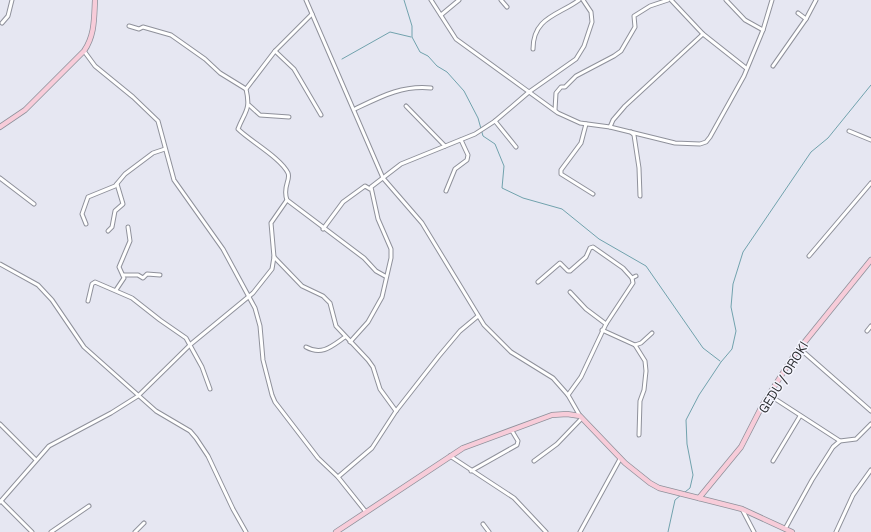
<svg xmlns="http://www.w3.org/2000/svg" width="871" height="532" font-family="'Space Grotesk',sans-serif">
  <rect width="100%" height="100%" fill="#e6e7f2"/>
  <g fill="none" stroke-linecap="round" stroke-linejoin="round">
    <g stroke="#71a2ad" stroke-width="1">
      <polyline points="404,0 412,26 412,37 420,52 428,56 437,66 447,72 464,91 478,118 483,136 495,144 504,166 502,188 523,198 562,209 599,239 646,266 703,348 720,361"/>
      <polyline points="342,59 390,32 411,37"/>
      <polyline points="685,492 690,488 693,475 687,444 686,420 699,395 721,362 732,349 736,331 731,307 733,284 743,252 811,152 828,138 871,85"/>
      <polyline points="668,532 675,500 681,495"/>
    </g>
    <g stroke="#8f919b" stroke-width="5">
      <g id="street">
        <polyline points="306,0 383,178 422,223 484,325 511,352 553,378 568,395 580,416"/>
        <polyline points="431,0 456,39 558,113 580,123 610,127 675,143 700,144 706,142 710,137 744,76 763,30 772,0"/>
        <polyline points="501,0 507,7"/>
        <polyline points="671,0 703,34 746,68"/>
        <polyline points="726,0 745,20 763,30"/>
        <polyline points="798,13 806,19"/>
        <polyline points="441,15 459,0"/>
        <polyline points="2,23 8,16 12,0"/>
        <path d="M129,26l10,3 4,-2 28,8 34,24 15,14 26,16c5,21 -1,22 -8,40 12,12 43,29 50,44 3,7 -6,14 -1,27l77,58 12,13 9,5"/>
        <path d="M533,49c0,-32 26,-34 46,-49"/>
        <polyline points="84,51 95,66 133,97 158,121 174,180 223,249 255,308 260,326 263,360 272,395 275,402 318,458 338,477 366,512"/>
        <polyline points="275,51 294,69 321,115"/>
        <polyline points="773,66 806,19 816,0"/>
        <polyline points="246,89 275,51 312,14"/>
        <polyline points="249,105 260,115 289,117"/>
        <polyline points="406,106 445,146"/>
        <path d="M355,109c25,-12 47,-24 76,-21"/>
        <polyline points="555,110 556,93 561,87 565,87 576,76 614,56 621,51 635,27 634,16 650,6 668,0"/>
        <polyline points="495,121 516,147"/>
        <polyline points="586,124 581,143 561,170 561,174 593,194"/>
        <polyline points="610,127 613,120 625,106 703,34"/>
        <polyline points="849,131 871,140"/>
        <polyline points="631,132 634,135 639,168 640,196"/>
        <polyline points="0,178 34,204"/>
        <polyline points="446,191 455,169 467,160 468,155 461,140"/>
        <polyline points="86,224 82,214 88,197 115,186 125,174 153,153 165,149"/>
        <polyline points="323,229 343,202 365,186 370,189"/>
        <polyline points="108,231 112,227 115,211 123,204 117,184"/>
        <polyline points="809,256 871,183"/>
        <polyline points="274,257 302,286 323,296 330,303 336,326 368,360 373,367 380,389 396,411"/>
        <polyline points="0,264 38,285 52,300 84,347 156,411 190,431 196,438 208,456 233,509 246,532"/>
        <polyline points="123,275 138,275 143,278 147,274 160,275"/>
        <polyline points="538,282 560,263 568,271 570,271 586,257 590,248 593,247 623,268 632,278"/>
        <polyline points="116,290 124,278 119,267 130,241 128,227"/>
        <polyline points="570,292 586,309 606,324"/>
        <polyline points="88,301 92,284 95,282 132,298 160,320 186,338 202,367 210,389"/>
        <polyline points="602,330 635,345 645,361 646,371 644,390 640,401 639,435"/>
        <polyline points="867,331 871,326"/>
        <polyline points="350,342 368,322 382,297 391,258 391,249 378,219 371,187 401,164 475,134 495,121 529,92 576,59 584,46 592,22 591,12 583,0"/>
        <polyline points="635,345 641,343 652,333"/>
        <path d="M306,347c16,9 26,-1 39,-10"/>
        <polyline points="799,348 871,411"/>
        <polyline points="568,395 581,377 606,324 633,283 632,278 636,276"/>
        <polyline points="769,395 840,441"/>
        <polyline points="0,424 35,459"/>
        <polyline points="450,456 514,498 546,532"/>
        <polyline points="534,461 557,444 582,418"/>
        <polyline points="773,461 800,416"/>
        <polyline points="471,471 517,445 518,441 512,431"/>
        <polyline points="338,477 372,448 396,411 439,356 460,331 478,316"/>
        <polyline points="1,501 32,532"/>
        <polyline points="0,502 49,446 111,413 138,396 191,344 253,293 272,269 274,257 271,223 287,200"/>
        <polyline points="742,509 754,532"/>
        <polyline points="483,524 489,532"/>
        <polyline points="785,529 812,480 833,447 840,441 856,439 871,424"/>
        <polyline points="51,532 89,506"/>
        <polyline points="135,532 144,523"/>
        <polyline points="580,532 620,459"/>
        <polyline points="836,532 853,495 871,470"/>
      </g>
    </g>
    <g stroke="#8f919b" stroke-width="6">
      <g id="secondary">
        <path d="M0,127l25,-17 59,-59c11,-16 10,-33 11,-51"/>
        <polyline points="699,498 741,447 763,404 795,354 871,260"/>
        <polyline points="336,532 463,448 552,415 567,414 580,416 625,463 650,483 659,488 742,509 792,532"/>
      </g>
    </g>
    <use href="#street" stroke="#fff" stroke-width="3"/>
    <use href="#secondary" stroke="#f7ccd9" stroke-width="4.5"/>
  </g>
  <g text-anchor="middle" stroke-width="3" stroke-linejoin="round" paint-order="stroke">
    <g font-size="13" fill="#2b2c30" stroke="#f4f5fe">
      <text transform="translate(783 377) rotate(-58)" y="5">GEDU / OROKI</text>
    </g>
  </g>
</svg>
